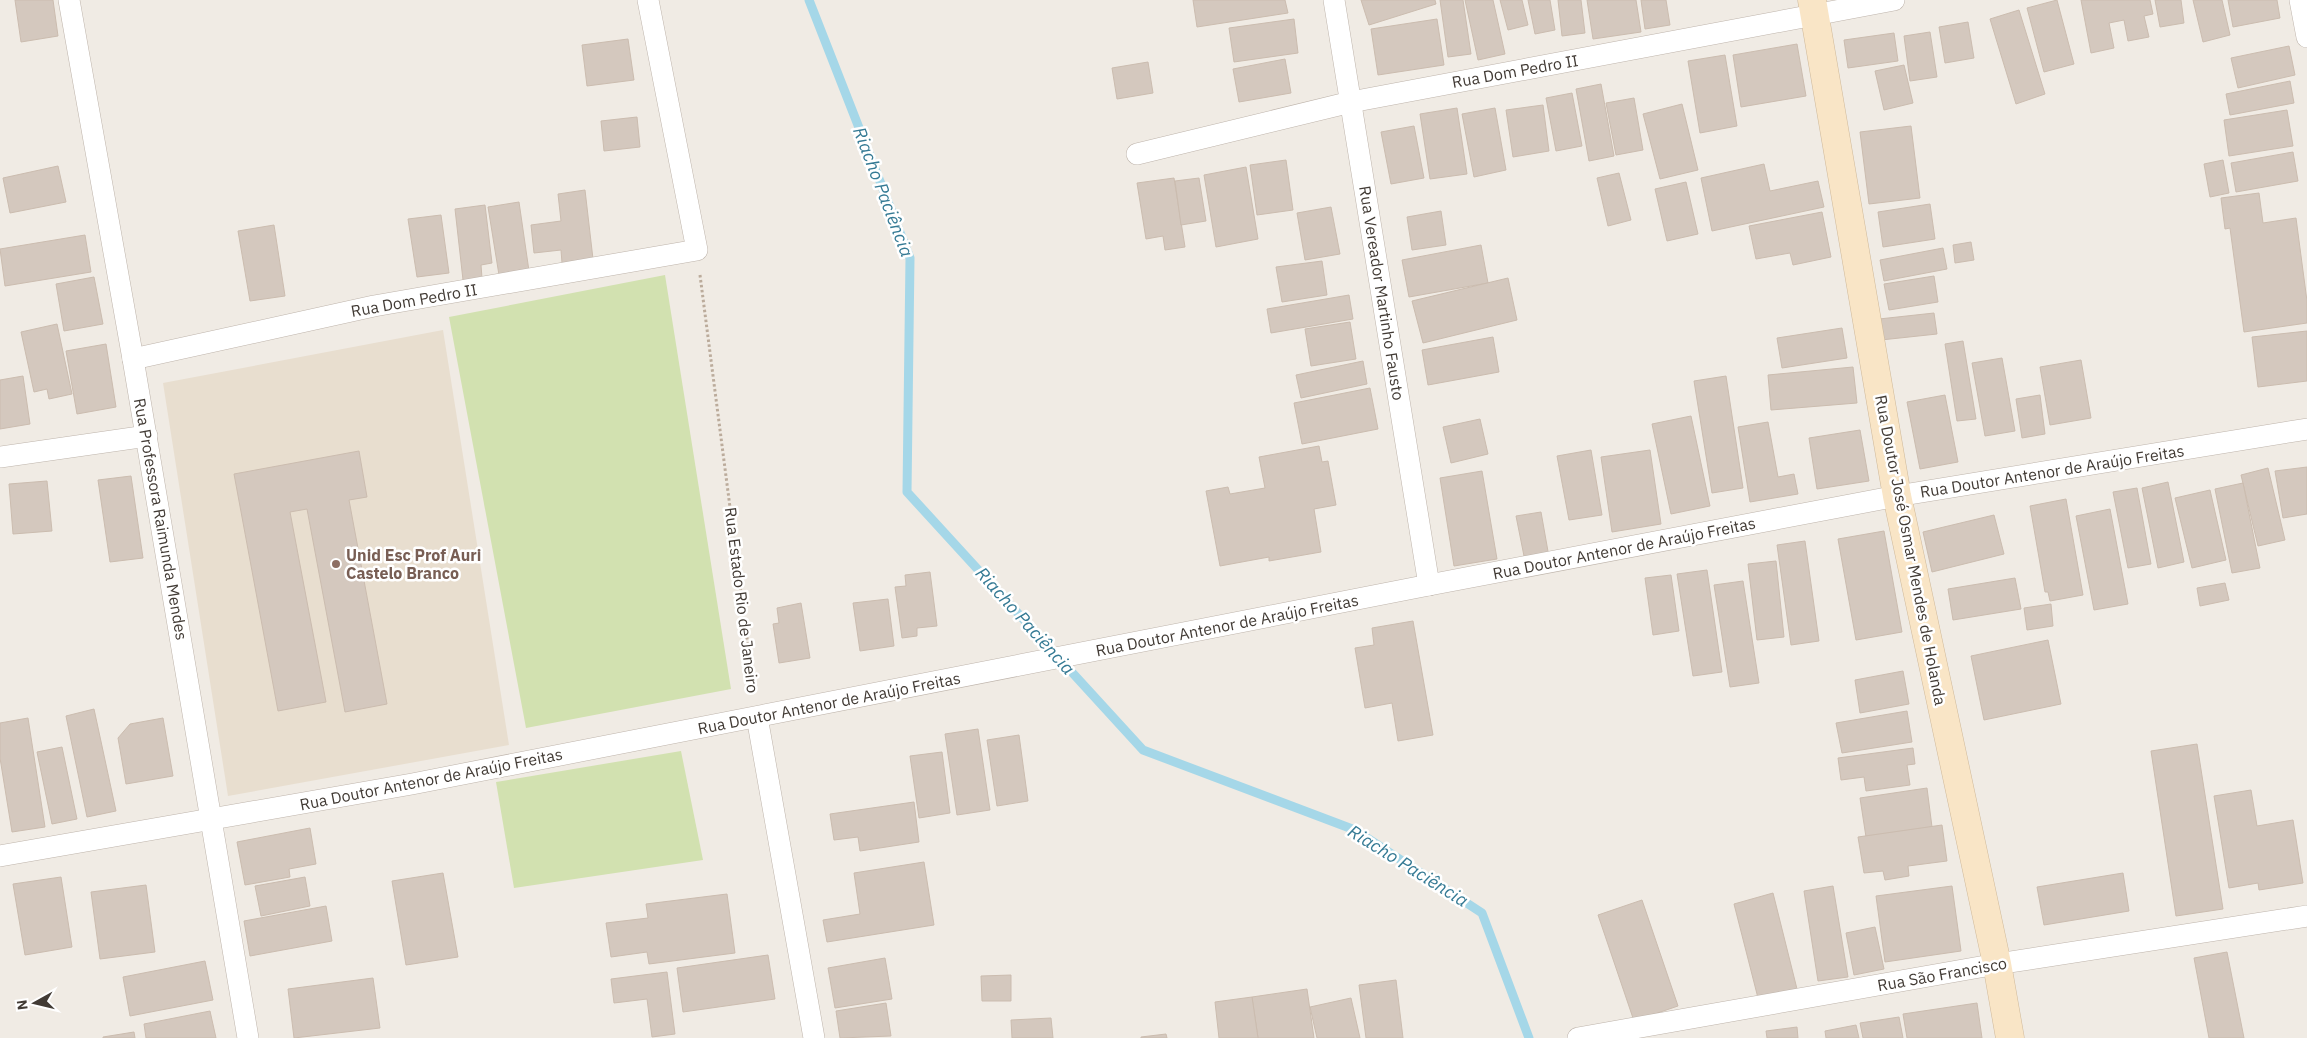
<svg xmlns="http://www.w3.org/2000/svg" width="2307" height="1038" font-family="'IBM Plex Sans',sans-serif">
  <rect width="100%" height="100%" fill="#f0ebe4"/>
  <polygon fill="#e8decf" points="443,330 509,745 228,796 163,383"/>
  <g fill="#d2e1b0">
    <polygon points="665,275 731,689 526,728 449,317"/>
    <polygon points="681,751 703,860 514,888 496,782"/>
  </g>
  <g fill="none" stroke-linecap="round" stroke-linejoin="round">
    <polyline stroke="#a5d7e8" stroke-width="9" points="809,0 910,258 907,492 1143,750 1355,830 1482,913 1529,1038"/>
  </g>
  <g fill="#d4c8be" stroke="#cbbcaf">
    <polygon points="15,0 53,0 58,36 21,42"/>
    <polygon points="1193,0 1285,0 1288,13 1197,27"/>
    <polygon points="1361,0 1435,0 1436,4 1369,25"/>
    <polygon points="1440,0 1463,0 1471,54 1448,57"/>
    <polygon points="1465,0 1493,0 1505,54 1478,60"/>
    <polygon points="1500,0 1522,0 1528,25 1508,30"/>
    <polygon points="1528,0 1550,0 1555,30 1535,34"/>
    <polygon points="1558,0 1581,0 1585,33 1562,36"/>
    <polygon points="1587,0 1636,0 1641,32 1593,39"/>
    <polygon points="1641,0 1666,0 1670,25 1645,29"/>
    <polygon points="2057,0 2074,64 2044,72 2027,8"/>
    <polygon points="2081,0 2150,0 2153,14 2144,16 2149,37 2128,41 2124,20 2109,23 2114,48 2091,53"/>
    <polygon points="2155,0 2181,0 2184,23 2160,27"/>
    <polygon points="2193,0 2222,0 2230,35 2203,42"/>
    <polygon points="2228,0 2277,0 2280,18 2233,27"/>
    <polygon points="2019,10 2045,94 2016,104 1990,19"/>
    <polygon points="1294,19 1298,53 1234,62 1229,28"/>
    <polygon points="1437,19 1444,65 1378,75 1371,29"/>
    <polygon points="1968,22 1974,58 1945,63 1939,27"/>
    <polygon points="1930,32 1937,77 1910,81 1904,36"/>
    <polygon points="1894,33 1898,61 1848,68 1844,40"/>
    <polygon points="628,39 634,80 587,86 582,45"/>
    <polygon points="1797,44 1806,96 1741,107 1733,55"/>
    <polygon points="2289,46 2295,75 2238,88 2231,58"/>
    <polygon points="1725,55 1737,126 1700,133 1688,61"/>
    <polygon points="1285,59 1291,93 1239,102 1233,69"/>
    <polygon points="1148,62 1153,93 1117,99 1112,68"/>
    <polygon points="1904,65 1913,103 1884,110 1875,71"/>
    <polygon points="2290,81 2294,103 2230,115 2226,94"/>
    <polygon points="1601,84 1614,156 1589,161 1576,89"/>
    <polygon points="1572,93 1582,146 1556,151 1546,98"/>
    <polygon points="1634,98 1643,150 1616,155 1606,103"/>
    <polygon points="1682,104 1698,170 1660,179 1643,114"/>
    <polygon points="1543,105 1549,151 1513,157 1506,110"/>
    <polygon points="1457,108 1467,174 1430,179 1420,114"/>
    <polygon points="1495,108 1506,170 1474,177 1462,114"/>
    <polygon points="2287,110 2293,146 2229,156 2224,120"/>
    <polygon points="637,117 640,147 604,151 601,121"/>
    <polygon points="1414,126 1424,178 1391,184 1381,132"/>
    <polygon points="1911,126 1920,198 1869,204 1860,132"/>
    <polygon points="2293,152 2298,181 2236,192 2231,163"/>
    <polygon points="1286,160 1293,210 1257,215 1250,165"/>
    <polygon points="2223,160 2229,193 2210,197 2204,164"/>
    <polygon points="1764,164 1770,191 1818,181 1824,207 1712,231 1701,178"/>
    <polygon points="58,166 66,202 10,213 3,178"/>
    <polygon points="1246,167 1258,239 1216,247 1204,175"/>
    <polygon points="1619,173 1631,220 1608,226 1597,178"/>
    <polygon points="1174,178 1185,247 1165,250 1163,236 1146,239 1137,183"/>
    <polygon points="1199,178 1206,221 1181,225 1175,181"/>
    <polygon points="1686,182 1698,234 1667,241 1655,189"/>
    <polygon points="585,190 593,259 562,263 561,250 534,253 531,225 561,221 558,194"/>
    <polygon points="2259,193 2263,223 2296,218 2307,301 2307,323 2244,332 2230,228 2225,229 2221,198"/>
    <polygon points="519,202 529,271 499,275 488,207"/>
    <polygon points="1930,204 1935,239 1883,247 1878,212"/>
    <polygon points="485,205 492,263 481,265 482,278 463,280 455,209"/>
    <polygon points="1331,207 1340,254 1305,260 1297,213"/>
    <polygon points="1441,211 1446,245 1412,250 1407,217"/>
    <polygon points="1822,212 1831,257 1793,265 1790,253 1756,259 1749,226"/>
    <polygon points="441,215 449,273 417,277 408,219"/>
    <polygon points="274,225 285,296 250,301 238,231"/>
    <polygon points="85,235 91,272 5,286 0,249"/>
    <polygon points="1971,242 1974,260 1955,263 1953,245"/>
    <polygon points="1481,245 1488,283 1409,297 1402,260"/>
    <polygon points="1943,248 1947,269 1884,281 1880,260"/>
    <polygon points="1322,261 1327,295 1282,302 1276,267"/>
    <polygon points="1934,276 1938,302 1889,310 1884,284"/>
    <polygon points="94,277 103,324 64,331 56,284"/>
    <polygon points="1508,278 1517,320 1423,343 1412,301"/>
    <polygon points="1349,295 1353,319 1271,333 1267,309"/>
    <polygon points="1934,313 1937,334 1881,340 1879,319"/>
    <polygon points="1350,322 1356,359 1311,366 1305,329"/>
    <polygon points="57,324 72,394 49,399 47,389 34,392 21,332"/>
    <polygon points="1842,328 1847,358 1782,368 1777,338"/>
    <polygon points="2307,331 2307,381 2258,387 2252,337"/>
    <polygon points="1493,337 1499,372 1428,385 1422,350"/>
    <polygon points="1963,341 1976,419 1957,421 1945,344"/>
    <polygon points="106,344 116,407 77,414 66,351"/>
    <polygon points="2002,358 2015,431 1985,436 1972,363"/>
    <polygon points="2081,360 2091,418 2050,425 2040,367"/>
    <polygon points="1363,361 1367,384 1301,398 1296,375"/>
    <polygon points="1853,367 1857,403 1771,410 1768,375"/>
    <polygon points="23,376 30,424 0,429 0,380"/>
    <polygon points="1726,376 1743,488 1712,493 1694,381"/>
    <polygon points="1370,388 1378,429 1302,444 1294,403"/>
    <polygon points="1945,395 1958,462 1920,469 1907,402"/>
    <polygon points="2040,395 2045,434 2022,438 2016,399"/>
    <polygon points="1691,416 1710,506 1671,514 1652,424"/>
    <polygon points="1480,419 1488,454 1451,463 1443,427"/>
    <polygon points="1768,422 1778,477 1794,474 1798,494 1750,502 1738,427"/>
    <polygon points="1860,430 1869,481 1817,489 1809,438"/>
    <polygon points="1319,446 1322,462 1328,461 1336,505 1314,509 1321,552 1269,561 1269,557 1220,566 1206,491 1228,487 1230,494 1265,488 1259,457"/>
    <polygon points="1591,450 1602,515 1569,520 1557,456"/>
    <polygon points="1650,450 1661,524 1612,532 1601,457"/>
    <polygon points="359,451 367,497 349,500 387,704 345,712 307,509 290,512 326,702 278,711 234,474"/>
    <polygon points="2307,467 2307,514 2283,518 2275,471"/>
    <polygon points="2268,468 2285,540 2258,546 2241,475"/>
    <polygon points="1482,471 1497,559 1454,566 1440,478"/>
    <polygon points="131,476 143,558 110,562 98,480"/>
    <polygon points="47,481 52,531 13,534 9,484"/>
    <polygon points="2168,482 2184,562 2158,568 2142,488"/>
    <polygon points="2243,483 2260,568 2232,573 2215,489"/>
    <polygon points="2137,488 2151,564 2128,568 2113,492"/>
    <polygon points="2210,490 2226,560 2192,568 2175,498"/>
    <polygon points="2066,499 2083,595 2050,601 2048,592 2045,592 2030,506"/>
    <polygon points="2110,509 2128,604 2094,610 2076,516"/>
    <polygon points="1541,512 1549,557 1525,561 1516,516"/>
    <polygon points="1994,515 2004,554 1932,572 1923,532"/>
    <polygon points="1884,531 1902,632 1856,640 1838,539"/>
    <polygon points="1805,541 1819,641 1791,645 1777,545"/>
    <polygon points="1776,561 1784,637 1757,640 1748,564"/>
    <polygon points="1707,570 1722,672 1693,676 1677,574"/>
    <polygon points="930,572 937,626 917,628 917,636 902,638 895,587 906,586 905,575"/>
    <polygon points="1671,575 1679,631 1653,635 1645,578"/>
    <polygon points="2015,578 2021,609 1953,620 1948,589"/>
    <polygon points="1743,581 1759,683 1730,687 1714,585"/>
    <polygon points="2225,583 2229,600 2200,606 2197,588"/>
    <polygon points="888,599 894,646 860,651 853,603"/>
    <polygon points="801,603 810,658 779,663 773,624 779,623 777,608"/>
    <polygon points="2051,604 2053,626 2027,630 2024,608"/>
    <polygon points="1413,621 1433,735 1398,741 1392,703 1365,708 1355,648 1374,645 1372,628"/>
    <polygon points="2048,640 2061,704 1984,720 1971,656"/>
    <polygon points="1903,671 1909,704 1860,713 1855,680"/>
    <polygon points="94,709 116,811 87,817 66,716"/>
    <polygon points="1907,711 1912,742 1842,753 1836,723"/>
    <polygon points="28,718 45,827 12,832 0,758 0,723"/>
    <polygon points="163,718 173,776 126,784 118,738 130,724"/>
    <polygon points="978,729 990,810 957,815 945,734"/>
    <polygon points="1019,735 1028,801 997,806 987,740"/>
    <polygon points="2197,744 2223,909 2176,916 2151,751"/>
    <polygon points="62,747 77,819 52,824 37,752"/>
    <polygon points="1913,748 1915,764 1907,765 1910,785 1866,791 1864,777 1841,780 1838,758"/>
    <polygon points="942,752 950,813 919,818 910,756"/>
    <polygon points="1927,788 1932,827 1866,837 1860,798"/>
    <polygon points="2251,790 2257,826 2293,820 2303,883 2259,890 2258,883 2229,888 2214,796"/>
    <polygon points="914,802 919,842 860,851 858,837 834,840 830,814"/>
    <polygon points="1942,825 1947,861 1908,866 1909,876 1885,880 1883,871 1864,873 1858,837"/>
    <polygon points="310,828 316,864 289,869 290,877 245,885 237,842"/>
    <polygon points="924,862 934,925 827,942 823,920 860,914 854,873"/>
    <polygon points="443,873 458,957 406,965 392,881"/>
    <polygon points="2123,873 2129,911 2044,925 2037,887"/>
    <polygon points="61,877 72,947 25,955 13,884"/>
    <polygon points="305,877 310,906 261,916 255,886"/>
    <polygon points="146,885 155,952 100,959 91,892"/>
    <polygon points="1833,886 1848,977 1818,981 1804,891"/>
    <polygon points="1952,886 1961,951 1885,962 1876,896"/>
    <polygon points="1773,893 1797,989 1758,998 1734,904"/>
    <polygon points="727,894 735,953 649,964 647,952 611,957 606,923 648,918 646,904"/>
    <polygon points="1642,900 1678,1006 1634,1021 1598,915"/>
    <polygon points="326,906 332,941 250,956 244,921"/>
    <polygon points="1875,927 1884,969 1854,975 1846,933"/>
    <polygon points="2227,952 2244,1038 2209,1038 2194,958"/>
    <polygon points="768,955 775,999 683,1012 677,968"/>
    <polygon points="885,958 892,999 835,1008 828,968"/>
    <polygon points="205,961 213,1000 130,1016 123,977"/>
    <polygon points="667,972 675,1034 652,1037 647,999 614,1003 611,979"/>
    <polygon points="1011,975 1011,1001 982,1001 981,976"/>
    <polygon points="373,978 380,1028 294,1038 288,989"/>
    <polygon points="1396,980 1403,1038 1366,1038 1359,985"/>
    <polygon points="1307,989 1314,1038 1258,1038 1252,997"/>
    <polygon points="1252,997 1258,1038 1219,1038 1215,1002"/>
    <polygon points="1351,998 1360,1038 1317,1038 1310,1007"/>
    <polygon points="886,1003 891,1036 840,1038 836,1011"/>
    <polygon points="1977,1003 1982,1038 1907,1038 1903,1014"/>
    <polygon points="210,1011 216,1038 146,1038 144,1024"/>
    <polygon points="1899,1017 1903,1038 1863,1038 1860,1023"/>
    <polygon points="1051,1018 1053,1038 1012,1038 1011,1020"/>
    <polygon points="1856,1025 1859,1038 1826,1038 1825,1031"/>
    <polygon points="1797,1027 1798,1038 1767,1038 1766,1031"/>
    <polygon points="134,1032 135,1038 103,1038 103,1037"/>
    <polygon points="1166,1034 1167,1038 1141,1038 1141,1037"/>
  </g>
  <g fill="none" stroke-linecap="round" stroke-linejoin="round">
    <g stroke="#beb4ab" stroke-width="22">
      <g id="street">
        <polyline points="69,0 133,359 248,1038"/>
        <polyline points="1334,0 1429,585"/>
        <polyline points="2300,0 2307,37"/>
        <polyline points="1137,154 1351,102 1894,0"/>
        <polyline points="133,359 374,306 697,250 648,0"/>
        <polyline points="0,457 147,436"/>
        <polyline points="757,717 814,1038"/>
        <polyline points="0,856 412,784 1429,585 1897,496 2307,429"/>
        <polyline points="1578,1038 1997,964 2307,916"/>
      </g>
    </g>
    <g stroke="#cfb99a" stroke-width="29">
      <polyline id="secondary" points="1812,0 1897,496 1997,964 2010,1038"/>
    </g>
    <polyline stroke="#bbab9b" stroke-width="3" stroke-dasharray="2.5 2.5" stroke-linecap="butt" points="700,275 754,693"/>
    <use href="#street" stroke="#fff" stroke-width="21"/>
    <use href="#secondary" stroke="#f9e5c6" stroke-width="28"/>
  </g>
  <circle fill="#8d6e63" stroke="#fff" stroke-width="2" cx="336" cy="564" r="5"/>
  <g text-anchor="middle" stroke-width="5" stroke-linejoin="round" paint-order="stroke">
    <g font-size="16" fill="#423b35" stroke="#fff">
      <text transform="translate(1515 71) rotate(-10)" y="6">Rua Dom Pedro II</text>
      <text transform="translate(1382 293) rotate(81)" y="6">Rua Vereador Martinho Fausto</text>
      <text transform="translate(414 300) rotate(-10)" y="6">Rua Dom Pedro II</text>
      <text transform="translate(2052 471) rotate(-9)" y="6">Rua Doutor Antenor de Araújo Freitas</text>
      <text transform="translate(161 519) rotate(80)" y="6">Rua Professora Raimunda Mendes</text>
      <text transform="translate(1624 548) rotate(-11)" y="6">Rua Doutor Antenor de Araújo Freitas</text>
      <text transform="translate(1911 550) rotate(79)" y="6">Rua Doutor José Osmar Mendes de Holanda</text>
      <text transform="translate(742 600) rotate(83)" y="6">Rua Estado Rio de Janeiro</text>
      <text transform="translate(1227 625) rotate(-11)" y="6">Rua Doutor Antenor de Araújo Freitas</text>
      <text transform="translate(829 703) rotate(-11)" y="6">Rua Doutor Antenor de Araújo Freitas</text>
      <text transform="translate(431 779) rotate(-11)" y="6">Rua Doutor Antenor de Araújo Freitas</text>
      <text transform="translate(1942 974) rotate(-10)" y="6">Rua São Francisco</text>
    </g>
    <g font-size="16" font-weight="bold" fill="#785e54" stroke="#fff" text-anchor="start">
      <text x="346" y="561">Unid Esc Prof Auri<tspan x="346" dy="18">Castelo Branco</tspan></text>
    </g>
    <g font-size="18" font-style="italic" fill="#357a94" stroke="#fff">
      <text transform="translate(883 192) rotate(69)" y="6">Riacho Paciência</text>
      <text transform="translate(1025 621) rotate(48)" y="6">Riacho Paciência</text>
      <text transform="translate(1408 866) rotate(32)" y="6">Riacho Paciência</text>
    </g>
  </g>
  <g transform="translate(35 1003) rotate(262)" stroke="#ffffff" stroke-width="4" paint-order="stroke">
  <path d="M0-4L9 19L0 12L-9 19Z" fill="#423b35"/>
  <text y="-8" font-size="14" font-weight="bold" text-anchor="middle" fill="#423b35">N</text>
  </g>
</svg>
